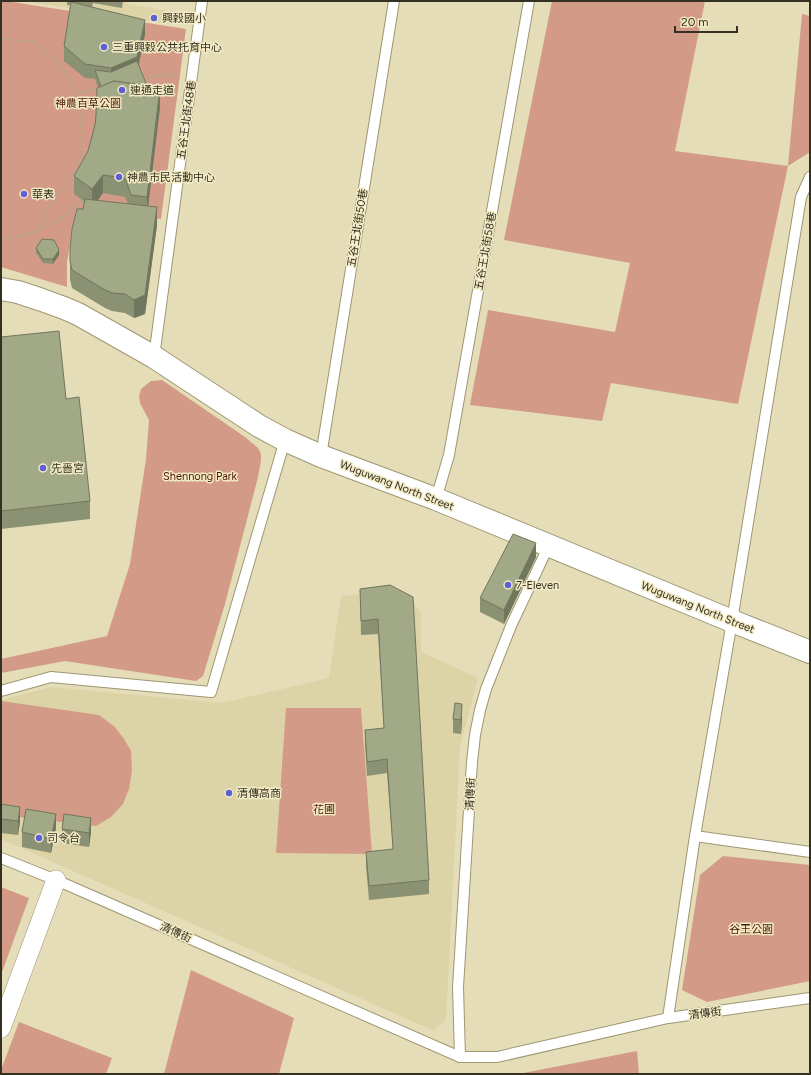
<svg xmlns="http://www.w3.org/2000/svg" width="811" height="1075" font-family="Figtree,'Noto Sans TC',sans-serif">
  <rect width="100%" height="100%" fill="#e4ddb7"/>
  <g fill="#dcd3a6">
    <polygon points="22,1 127,1 127,4 174,12 173,24"/>
    <polygon points="401,591 421,612 421,652 478,678 460,746 446,1020 434,1031 1,839 1,700 51,687 222,703 329,678 341,596"/>
  </g>
  <g fill="#d39a88">
    <polygon points="1,1 6,1 186,29 161,219 93,212 73,228 67,262 67,287 1,267"/>
    <polygon points="552,1 705,1 675,151 788,166 802,14 810,16 810,152 788,166 738,404 611,383 602,421 470,405 488,310 615,332 630,263 504,240"/>
    <polygon points="162,380 245,437 258,448 261,454 261,461 258,477 225,604 203,676 196,681 65,661 1,673 1,659 107,636 130,564 146,459 149,420 140,403 139,396 141,389 151,381"/>
    <polygon points="1,701 99,715 115,727 124,739 131,751 132,771 129,789 123,804 111,817 96,826 1,815"/>
    <polygon points="286,708 361,708 372,854 276,853"/>
    <polygon points="723,856 810,865 810,981 707,1002 682,990 700,875"/>
    <polygon points="1,887 29,898 1,975"/>
    <polygon points="191,970 294,1018 279,1074 164,1074"/>
    <polygon points="19,1022 112,1058 106,1074 1,1074 1,1070"/>
    <polygon points="637,1051 639,1074 518,1074"/>
  </g>
  <g fill="none" stroke-linecap="round" stroke-linejoin="round">
    <g stroke="#9e9773" stroke-width="12">
      <g id="lane">
        <polyline points="154,357 202,1"/>
        <polyline points="321,456 394,1"/>
        <polyline points="436,499 449,455 529,1"/>
        <polyline points="1,691 51,677 211,692 285,440"/>
        <polyline points="695,836 810,852"/>
        <polyline points="1,858 56,880 460,1057 458,987 472,762 475,735 480,710 486,689 511,626 549,545"/>
        <polyline points="668,1018 695,836 732,621 801,197 810,177"/>
        <polyline points="460,1057 497,1057 668,1018 810,998"/>
      </g>
    </g>
    <g stroke="#9e9773" stroke-width="20">
      <polyline id="street" points="1,1028 56,880"/>
    </g>
    <g stroke="#9e9773" stroke-width="24">
      <polyline id="secondary" points="1,289 18,292 42,300 64,308 78,314 154,357 259,426 285,440 321,456 436,499 732,621 810,652"/>
    </g>
    <g stroke="#aea889" stroke-width="2.5" stroke-dasharray="2 3" stroke-linecap="butt">
      <polyline points="1,38 37,43 52,57 67,75 79,93 81,115 80,158 70,179 45,212 37,232"/>
      <polyline points="142,79 156,76 177,74"/>
      <polyline points="79,93 100,89"/>
      <polyline points="1,238 6,238 37,232 64,216 83,200"/>
    </g>
    <use href="#lane" stroke="#fff" stroke-width="10"/>
    <use href="#street" stroke="#fff" stroke-width="19"/>
    <use href="#secondary" stroke="#fff" stroke-width="22"/>
  </g>
  <g fill="#8b9173" fill-rule="evenodd">
    <path d="M67,1h56l-1,7 -29,-5 -1,4 53,27 -6,31 8,21 13,21 -12,99 9,19 -12,89 -11,4 -9,-5 -13,-2 -7,-3 -33,-20 -2,-8v-30l13,-41 2,-7 -11,-8v-18l14,-25 7,-26 1,-10 2,-27 -3,-9 -10,-1 -21,-17v-15l7,-41h-4zM103,193l22,4 3,7 -31,-3z"/>
    <polygon points="36,248 59,255 53,264 43,263 36,253"/>
    <polygon points="1,337 90,501 90,519 1,529"/>
    <polygon points="536,557 504,624 480,612 480,598"/>
    <polygon points="390,585 429,880 429,894 369,900 366,866 366,852 393,849 387,773 367,776 365,744 365,730 384,728 378,634 361,635 360,589"/>
    <polygon points="462,718 461,734 453,733 453,719"/>
    <polygon points="1,804 20,821 18,835 1,833"/>
    <polygon points="56,828 51,853 22,847 22,832"/>
    <polygon points="62,829 91,832 89,847 62,843"/>
  </g>
  <g fill="#71765e">
    <polygon points="145,20 145,34 137,71 111,82 111,68"/>
    <polygon points="160,88 160,107 147,216 147,197"/>
    <polygon points="103,175 103,193 92,208 92,189"/>
    <polygon points="157,207 157,225 145,314 134,318 134,300"/>
    <polygon points="59,250 59,255 53,264 53,259"/>
    <polygon points="536,543 536,557 504,624 504,610"/>
    <polygon points="462,704 462,718 461,734 461,720"/>
    <polygon points="20,807 20,821 18,835 18,821"/>
    <polygon points="56,814 56,828 51,853 51,839"/>
    <polygon points="91,818 91,832 89,847 89,833"/>
  </g>
  <g fill="#a2a986" stroke="#71765e">
    <polygon points="71,2 145,20 137,57 111,68 85,64 64,46"/>
    <polygon points="137,61 147,86 114,81 101,87 95,70 111,72"/>
    <polygon points="114,81 160,88 147,197 131,195 125,178 103,175 92,189 74,176 88,151 95,125 96,115 97,88"/>
    <polygon points="85,199 157,207 145,295 134,300 125,294 112,293 105,290 72,270 70,261 70,250 72,229 77,209 83,209"/>
    <polygon points="42,239 54,240 59,250 53,259 43,259 36,248"/>
    <polygon points="59,331 66,399 79,397 90,501 1,511 1,337"/>
    <polygon points="513,534 536,543 504,610 480,598"/>
    <polygon points="390,585 413,597 429,880 369,886 366,852 393,849 387,759 367,762 365,730 384,728 378,619 361,621 360,589"/>
    <polygon points="455,703 462,704 461,720 453,719"/>
    <polygon points="1,804 20,807 18,821 1,819"/>
    <polygon points="26,809 56,814 51,839 22,832"/>
    <polygon points="64,814 91,818 89,833 62,829"/>
  </g>
  <g fill="#5d60d8" stroke="#f2eac4" stroke-width="1.5">
    <circle cx="154" cy="18" r="4"/>
    <circle cx="104" cy="47" r="4"/>
    <circle cx="122" cy="90" r="4"/>
    <circle cx="119" cy="177" r="4"/>
    <circle cx="24" cy="194" r="4"/>
    <circle cx="43" cy="468" r="4"/>
    <circle cx="508" cy="585" r="4"/>
    <circle cx="229" cy="793" r="4"/>
    <circle cx="39" cy="838" r="4"/>
  </g>
  <g text-anchor="middle" stroke-width="3" stroke-linejoin="round" paint-order="stroke">
    <g font-size="11" fill="#343122" stroke="#f2eac4" text-anchor="start">
      <text x="162" y="22">興穀國小</text>
      <text x="112" y="51">三重興穀公共托育中心</text>
      <text x="130" y="94">連通走道</text>
      <text x="127" y="181">神農市民活動中心</text>
      <text x="32" y="198">華表</text>
      <text x="51" y="472">先嗇宮</text>
      <text x="516" y="589">7-Eleven</text>
      <text x="237" y="797">清傳高商</text>
      <text x="47" y="842">司令台</text>
    </g>
    <g font-size="11" fill="#4f1705" stroke="#f2eac4">
      <text x="88" y="107">神農百草公園</text>
      <text x="200" y="480">Shennong Park</text>
      <text x="324" y="813">花圃</text>
      <text x="751" y="933">谷王公園</text>
    </g>
    <g font-size="11" fill="#343122" stroke="#f2eac4">
      <text transform="translate(186 120) rotate(-82)" y="4">五谷王北街48巷</text>
      <text transform="translate(357 228) rotate(-81)" y="4">五谷王北街50巷</text>
      <text transform="translate(485 251) rotate(-80)" y="4">五谷王北街58巷</text>
      <text transform="translate(397 485) rotate(21)" y="4">Wuguwang North Street</text>
      <text transform="translate(698 607) rotate(22)" y="4">Wuguwang North Street</text>
      <text transform="translate(470 794) rotate(-87)" y="4">清傳街</text>
      <text transform="translate(176 932) rotate(24)" y="4">清傳街</text>
      <text transform="translate(705 1013) rotate(-8)" y="4">清傳街</text>
    </g>
  </g>
  <rect width="811" height="1075" fill="none" stroke="#343122" stroke-width="4"/>
  <path d="M675 26v6h62v-6" fill="none" stroke="#343122" stroke-width="2"/>
  <text x="681" y="26" font-size="12" fill="#343122" stroke="#f2eac4" stroke-width="3" paint-order="stroke">20 m</text>
</svg>
